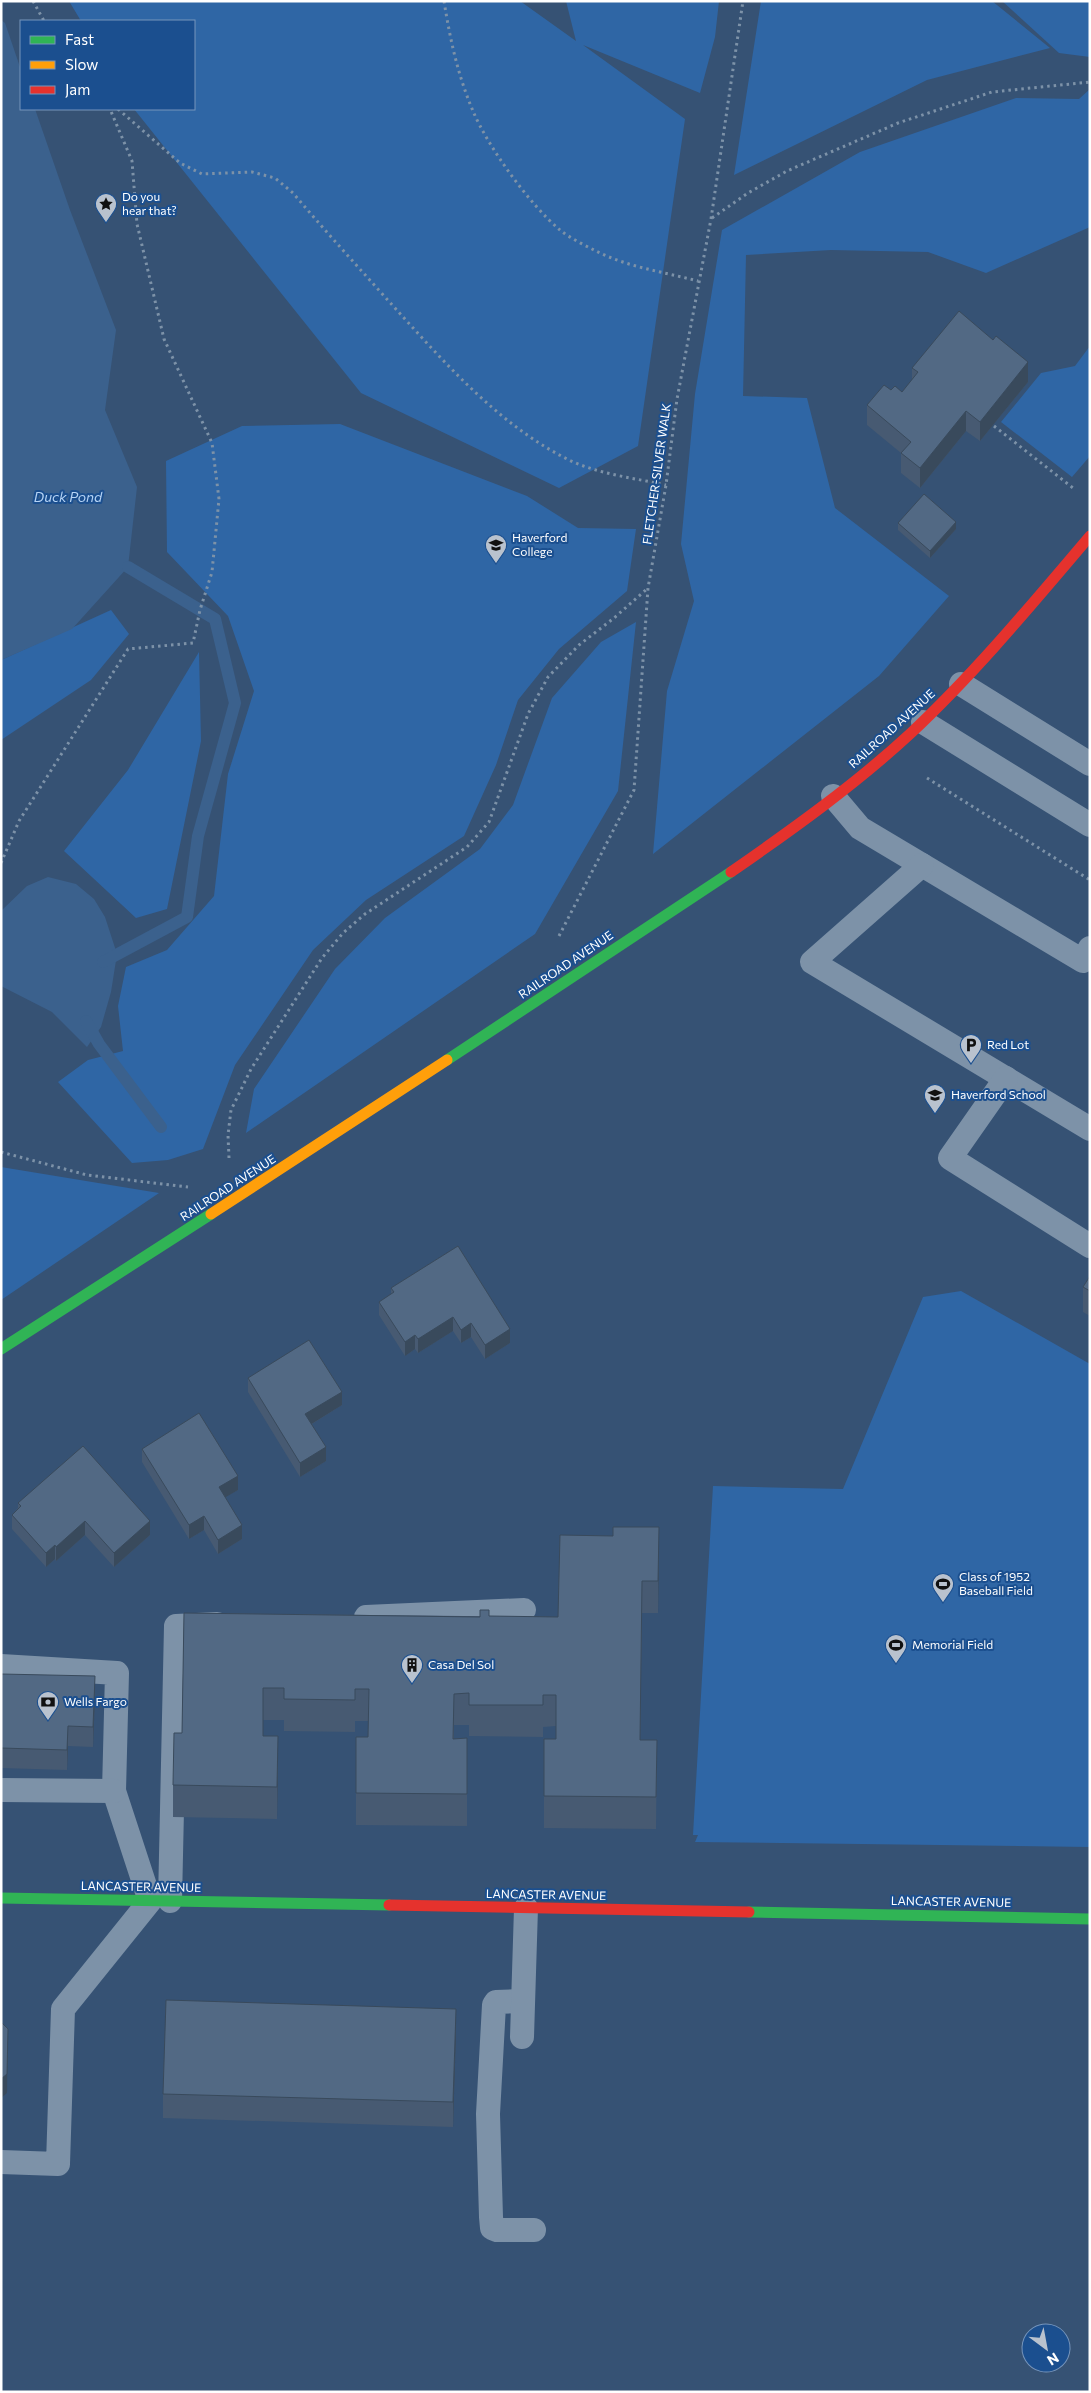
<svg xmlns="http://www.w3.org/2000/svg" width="1091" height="2393" font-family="Commissioner,sans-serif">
  <rect width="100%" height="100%" fill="#365274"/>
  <g fill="#2f66a5">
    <polygon points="69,1 520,1 576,41 566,1 719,1 715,37 700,93 583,45 685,119 638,446 559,488 361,393 134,109 194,109 194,21 81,21"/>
    <polygon points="761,1 992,1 1050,48 927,80 734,175"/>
    <polygon points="1002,1 1090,1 1090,57 1059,53"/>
    <polygon points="1090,89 1090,227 986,273 928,252 831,250 746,255 743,396 807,398 835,508 949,596 879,676 653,854 667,691 694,601 681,544 695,394 722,230 860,152 1016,98 1079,99"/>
    <polygon points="1090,346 1090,456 1072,477 1001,422 1041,373 1075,366"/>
    <polygon points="340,424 527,496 578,528 636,529 627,591 559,649 518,700 496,765 464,836 366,900 313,950 235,1065 203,1149 168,1160 132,1163 58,1082 88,1060 123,1051 118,1006 126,967 167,950 214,896 228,774 254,691 228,616 167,552 166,461 242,426"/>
    <polygon points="111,610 129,634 91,680 1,740 1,660"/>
    <polygon points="636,622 618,791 535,934 246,1133 254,1089 335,969 385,918 480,849 513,805 552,698 601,642"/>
    <polygon points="199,652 201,741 167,909 136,918 64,851 128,770"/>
    <polygon points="1,1167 159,1193 1,1300"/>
    <polygon points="961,1291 1090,1364 1090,1847 695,1842 698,1835 693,1835 713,1486 843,1489 923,1297"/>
  </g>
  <g fill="#3b618d">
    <polygon points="1,20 5,23 21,70 21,109 35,109 70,210 116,330 105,410 137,487 128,567 72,629 1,660"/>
    <polygon points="48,877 76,884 94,899 105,917 117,954 111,992 101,1027 87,1047 52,1012 1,986 1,911 27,886"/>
  </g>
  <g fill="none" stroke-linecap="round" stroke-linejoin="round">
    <g stroke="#3b618d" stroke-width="12">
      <polyline points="103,962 187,917 198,836 235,703 215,619 128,567"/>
      <polyline points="86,1021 99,1044 161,1127"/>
    </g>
    <g stroke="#7d92a8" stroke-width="3" stroke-dasharray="2.5 4" stroke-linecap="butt">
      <polyline points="33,1 44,21"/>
      <path d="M444,1c6,38 14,75 29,110 15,36 57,94 87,119 10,8 24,15 36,21 31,16 68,21 102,30"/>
      <path d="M118,109l62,54 22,11 50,-2 23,6 18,15c33,39 67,76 101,114 51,56 104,117 173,152 30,15 67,19 99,26"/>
      <polyline points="712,218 748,193 787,171 898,123 992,92 1090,82"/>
      <polyline points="994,426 1073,488"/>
      <polyline points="927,778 1090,880"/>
      <polyline points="1,863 19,821 128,649 193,643 200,610 212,572 219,499 212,443 164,339 137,224 132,161 110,109"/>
      <polyline points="559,936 634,790 648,588 666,485 677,399 711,219 743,1"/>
      <polyline points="1,1152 87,1175 188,1187"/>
      <polyline points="229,1158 228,1135 231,1110 251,1069 322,958 343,933 365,914 467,847 489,822 528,714 548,677 579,645 614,618 648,588"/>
    </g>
    <g stroke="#7d92a8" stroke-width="24">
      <polyline points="961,684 1090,764"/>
      <polyline points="923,722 1090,825"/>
      <polyline points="833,796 860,828 1083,961 1090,948"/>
      <polyline points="922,865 812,962 1090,1129"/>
      <polyline points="1006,1078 950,1158 1090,1246"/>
      <polyline points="366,1617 524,1610"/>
      <polyline points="1,1666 117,1673 114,1791 150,1901 63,2009 58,2164 1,2162"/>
      <polyline points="1,1790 114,1791"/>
      <polyline points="170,1901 176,1626 217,1624"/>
      <polyline points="523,2001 496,2002 494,2005 488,2114 491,2217 492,2228 497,2230 534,2230"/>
      <polyline points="522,2037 526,1908"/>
    </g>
    <g stroke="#30b455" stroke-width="11">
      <polyline points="447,1060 731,872"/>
      <polyline points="1,1349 211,1214"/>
      <polyline points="1,1898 389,1905"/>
      <polyline points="749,1912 1090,1919"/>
    </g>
    <polyline stroke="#ff9f0a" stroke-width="11" points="211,1214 447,1060"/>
    <g stroke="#e5322d" stroke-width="11">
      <path d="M731,872c62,-43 125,-88 180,-139 65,-61 122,-130 179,-197"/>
      <polyline points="389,1905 749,1912"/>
    </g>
  </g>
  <g fill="#475a72">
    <polygon points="912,368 1028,382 980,441 966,431 920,488 901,473 901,453 867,425 867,405 891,390 902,392 912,380"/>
    <polygon points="898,523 956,529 930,558 898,530"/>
    <polygon points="458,1246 510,1343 485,1359 471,1337 461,1343 453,1331 418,1353 415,1349 405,1356 379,1315 379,1302 391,1294 391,1288"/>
    <polygon points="1090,1276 1090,1316 1083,1312 1083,1287"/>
    <polygon points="248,1378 342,1405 312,1424 326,1461 300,1477 248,1392"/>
    <polygon points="142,1449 238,1490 225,1497 242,1539 218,1554 204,1530 189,1539 142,1462"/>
    <polygon points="18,1503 150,1535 114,1567 85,1535 56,1561 55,1559 46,1567 12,1529 12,1515 18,1508"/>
    <polygon points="659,1559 658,1613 642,1613 640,1740 657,1740 656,1829 544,1828 544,1739 556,1739 556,1726 543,1727 543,1737 469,1736 469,1725 454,1725 454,1739 467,1738 467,1826 356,1825 356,1737 368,1737 369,1721 355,1721 355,1732 284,1731 284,1720 263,1720 263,1736 278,1768 277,1819 173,1817 173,1785 182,1733 184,1613 558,1617"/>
    <polygon points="1,1674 95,1696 93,1747 68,1746 67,1770 1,1768"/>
    <polygon points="456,2033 453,2127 163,2118 163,2094"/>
  </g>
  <g fill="#394a5c">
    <polygon points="1028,362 1028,382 980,441 980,422"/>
    <polygon points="966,411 966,431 920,488 920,468"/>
    <polygon points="956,522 956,529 930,558 930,551"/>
    <polygon points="453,1317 453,1331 418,1353 418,1339"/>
    <polygon points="471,1323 471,1337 461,1343 461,1330"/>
    <polygon points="510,1329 510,1343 485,1359 485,1345"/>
    <polygon points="415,1335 415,1349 405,1356 405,1342"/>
    <polygon points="342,1392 342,1405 305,1428 305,1414"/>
    <polygon points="326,1447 326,1461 300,1477 300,1463"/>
    <polygon points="238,1476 238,1490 219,1501 219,1487"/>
    <polygon points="204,1516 204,1530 189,1539 189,1525"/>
    <polygon points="85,1521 85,1535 56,1561 56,1547"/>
    <polygon points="150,1521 150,1535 114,1567 114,1553"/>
    <polygon points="242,1525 242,1539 218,1554 218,1540"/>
    <polygon points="659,1527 659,1559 658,1613 658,1581"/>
    <polygon points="55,1545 55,1559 46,1567 46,1553"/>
    <polygon points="95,1676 95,1696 93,1747 93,1727"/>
    <polygon points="68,1726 68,1746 67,1770 67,1750"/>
    <polygon points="278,1736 278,1768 277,1819 277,1787"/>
    <polygon points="456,2009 456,2033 453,2127 453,2102"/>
    <polygon points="8,2029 7,2093 1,2098 1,2079"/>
  </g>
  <g fill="#526984" stroke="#394a5c">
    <polygon points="959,311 993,340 996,336 1028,362 980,422 966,411 920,468 901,453 911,442 867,405 884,385 891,390 895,386 902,392 918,372 912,368"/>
    <polygon points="924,494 956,522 930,551 898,523"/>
    <polygon points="458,1246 510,1329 485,1345 471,1323 461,1330 453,1317 418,1339 415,1335 405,1342 379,1302 394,1292 391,1288"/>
    <polygon points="1090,1276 1090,1291 1083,1287"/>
    <polygon points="309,1340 342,1392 305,1414 326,1447 300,1463 248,1378"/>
    <polygon points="199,1413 238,1476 219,1487 242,1525 218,1540 204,1516 189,1525 142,1449"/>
    <polygon points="83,1446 150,1521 114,1553 85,1521 56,1547 55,1545 46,1553 12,1515 21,1506 18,1503"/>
    <polygon points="613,1527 659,1527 658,1581 642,1581 640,1740 657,1740 656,1797 544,1796 544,1739 556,1739 556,1695 543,1695 543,1705 469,1705 469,1693 454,1694 453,1739 467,1738 467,1794 356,1793 356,1737 368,1737 369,1689 355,1689 355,1700 284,1699 284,1688 263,1688 263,1736 278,1736 277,1787 173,1785 174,1733 182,1733 184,1613 480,1617 480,1610 489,1610 489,1616 558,1617 560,1535 613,1536"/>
    <polygon points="1,1674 95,1676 93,1727 68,1726 67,1750 1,1748"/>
    <polygon points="166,2000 456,2009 453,2102 163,2094"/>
    <polygon points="1,2022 8,2029 7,2074 1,2079"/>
  </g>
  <defs>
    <g id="sight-pin" transform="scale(1.125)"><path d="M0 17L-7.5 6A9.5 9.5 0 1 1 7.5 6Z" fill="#b9c2ce" stroke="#1b4f8f"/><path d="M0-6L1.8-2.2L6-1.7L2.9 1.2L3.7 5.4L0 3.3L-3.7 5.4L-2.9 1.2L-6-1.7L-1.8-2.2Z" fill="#111"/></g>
    <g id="university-pin" transform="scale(1.125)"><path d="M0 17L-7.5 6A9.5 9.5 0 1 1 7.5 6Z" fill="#b9c2ce" stroke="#1b4f8f"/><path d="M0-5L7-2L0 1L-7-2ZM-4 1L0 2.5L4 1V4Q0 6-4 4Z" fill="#111"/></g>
    <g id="parking-pin" transform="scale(1.125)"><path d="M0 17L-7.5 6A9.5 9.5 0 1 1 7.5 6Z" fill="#b9c2ce" stroke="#1b4f8f"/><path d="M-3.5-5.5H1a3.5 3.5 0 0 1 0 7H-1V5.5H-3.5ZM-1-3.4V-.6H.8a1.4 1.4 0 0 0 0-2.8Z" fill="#111"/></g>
    <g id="school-pin" transform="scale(1.125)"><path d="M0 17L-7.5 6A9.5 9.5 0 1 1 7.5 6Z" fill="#b9c2ce" stroke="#1b4f8f"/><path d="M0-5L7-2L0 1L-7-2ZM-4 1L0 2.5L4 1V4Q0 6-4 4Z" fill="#111"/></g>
    <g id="stadium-pin" transform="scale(1.125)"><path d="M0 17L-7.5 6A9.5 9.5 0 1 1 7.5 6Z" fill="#b9c2ce" stroke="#1b4f8f"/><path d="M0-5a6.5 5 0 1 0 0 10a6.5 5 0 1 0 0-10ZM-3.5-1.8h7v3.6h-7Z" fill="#111"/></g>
    <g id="building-pin" transform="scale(1.125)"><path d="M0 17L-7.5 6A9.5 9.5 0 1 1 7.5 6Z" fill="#b9c2ce" stroke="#1b4f8f"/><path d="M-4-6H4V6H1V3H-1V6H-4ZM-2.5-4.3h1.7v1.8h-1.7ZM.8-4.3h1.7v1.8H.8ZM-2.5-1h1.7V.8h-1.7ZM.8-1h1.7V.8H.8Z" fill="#111"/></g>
    <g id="bank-pin" transform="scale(1.125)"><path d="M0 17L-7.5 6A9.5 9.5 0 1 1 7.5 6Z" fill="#b9c2ce" stroke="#1b4f8f"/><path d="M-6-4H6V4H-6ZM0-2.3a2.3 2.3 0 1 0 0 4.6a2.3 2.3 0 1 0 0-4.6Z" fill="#111"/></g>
  </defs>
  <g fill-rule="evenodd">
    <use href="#sight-pin" x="106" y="204"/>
    <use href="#university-pin" x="496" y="545"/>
    <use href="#parking-pin" x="971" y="1045"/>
    <use href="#school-pin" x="935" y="1095"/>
    <use href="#stadium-pin" x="943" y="1584"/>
    <use href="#stadium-pin" x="896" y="1645"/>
    <use href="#building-pin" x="412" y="1665"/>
    <use href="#bank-pin" x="48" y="1702"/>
  </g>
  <g text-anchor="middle" stroke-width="4" stroke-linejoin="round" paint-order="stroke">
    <g font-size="12" fill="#fff" stroke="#1b4f8f" text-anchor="start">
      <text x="122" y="201">Do you<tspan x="122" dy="14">hear that?</tspan></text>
      <text x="512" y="542">Haverford<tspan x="512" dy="14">College</tspan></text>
      <text x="987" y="1049">Red Lot</text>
      <text x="951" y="1099">Haverford School</text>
      <text x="959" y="1581">Class of 1952<tspan x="959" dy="14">Baseball Field</tspan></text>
      <text x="912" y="1649">Memorial Field</text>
      <text x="428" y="1669">Casa Del Sol</text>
      <text x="64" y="1706">Wells Fargo</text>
    </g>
    <g font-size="12" fill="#fff" stroke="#1b4f8f">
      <text transform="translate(657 474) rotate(-82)" y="4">FLETCHER-SILVER WALK</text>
      <text transform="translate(892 729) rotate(-42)" y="4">RAILROAD AVENUE</text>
      <text transform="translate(566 965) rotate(-34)" y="4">RAILROAD AVENUE</text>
      <text transform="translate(228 1188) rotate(-33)" y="4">RAILROAD AVENUE</text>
      <text transform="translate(141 1887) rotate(1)" y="4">LANCASTER AVENUE</text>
      <text transform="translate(546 1895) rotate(1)" y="4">LANCASTER AVENUE</text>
      <text transform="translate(951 1902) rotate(1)" y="4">LANCASTER AVENUE</text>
    </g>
    <g font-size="14" font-style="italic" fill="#b5d3f5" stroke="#1b4f8f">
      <text x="68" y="502">Duck Pond</text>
    </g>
  </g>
  <rect width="1091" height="2393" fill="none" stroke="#ffffff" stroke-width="5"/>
  <rect x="20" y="20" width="175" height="90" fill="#1b4f8f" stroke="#7695bc"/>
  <rect x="30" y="36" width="25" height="8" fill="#30b455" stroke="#7695bc"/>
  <text x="65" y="45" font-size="15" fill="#ffffff">Fast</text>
  <rect x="30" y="61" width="25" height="8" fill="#ff9f0a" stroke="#7695bc"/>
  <text x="65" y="70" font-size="15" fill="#ffffff">Slow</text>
  <rect x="30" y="86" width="25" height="8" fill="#e5322d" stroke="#7695bc"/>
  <text x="65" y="95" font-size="15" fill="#ffffff">Jam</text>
  <g transform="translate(1046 2348) rotate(148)"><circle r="24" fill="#1b4f8f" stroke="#7695bc"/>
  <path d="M0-4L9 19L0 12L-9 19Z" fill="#b9c2ce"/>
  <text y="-8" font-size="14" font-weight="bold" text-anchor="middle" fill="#ffffff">N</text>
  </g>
</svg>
